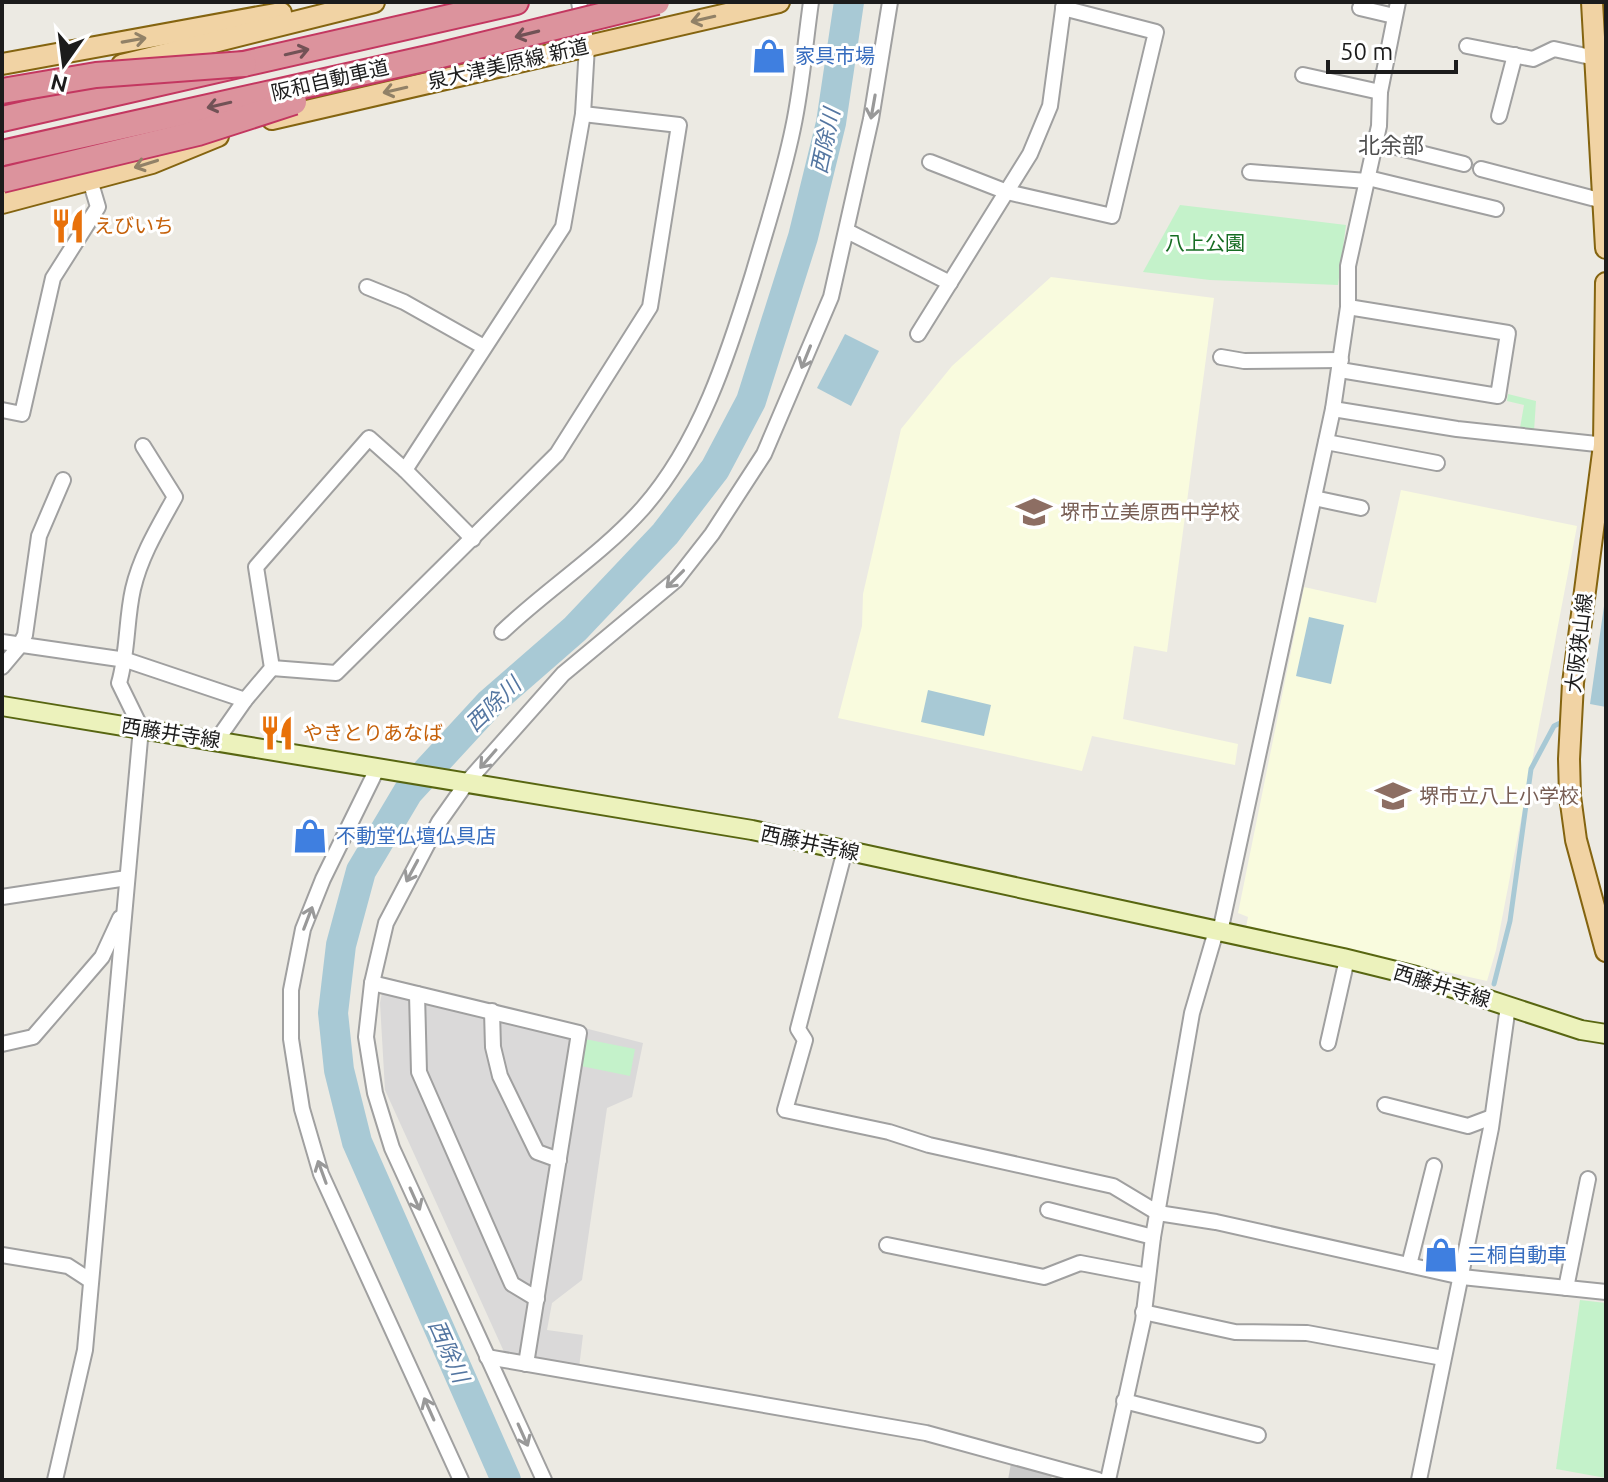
<svg xmlns="http://www.w3.org/2000/svg" width="1608" height="1482" font-family="Ubuntu,'Noto Sans JP',sans-serif">
  <rect width="100%" height="100%" fill="#eceae3"/>
  <polygon fill="#dad9d9" points="385,977 643,1043 632,1097 607,1108 582,1280 552,1303 547,1330 583,1335 579,1368 505,1354 385,1090 380,1003"/>
  <g fill="#f9fbde">
    <polygon points="1051,277 1214,298 1167,652 1134,646 1123,719 1238,744 1235,765 1092,736 1082,771 838,718 862,626 863,594 901,429 952,366"/>
    <polygon points="1401,490 1577,526 1496,950 1487,981 1246,927 1248,917 1238,913 1304,587 1376,603"/>
  </g>
  <polygon fill="#cacaca" points="1011,1463 1052,1475 1051,1480 1008,1480"/>
  <g fill="#c4f2ca">
    <polygon points="1180,205 1346,225 1338,285 1210,280 1143,272"/>
    <polygon points="1508,394 1536,401 1534,431 1520,428 1524,405 1507,401"/>
    <polygon points="585,1039 635,1049 630,1076 581,1066"/>
    <polygon points="1580,1300 1606,1303 1606,1478 1556,1469"/>
  </g>
  <g fill="#a8c9d5">
    <polygon points="845,334 879,351 851,406 817,388"/>
    <polygon points="1606,592 1604,703 1606,707 1590,704"/>
    <polygon points="1309,617 1344,625 1331,684 1296,676"/>
    <polygon points="928,690 991,705 984,736 921,722"/>
  </g>
  <g fill="none" stroke-linecap="round" stroke-linejoin="round">
    <polyline stroke="#a8c9d5" stroke-width="5" points="1494,984 1510,921 1531,769 1554,726 1560,723"/>
    <polyline stroke="#a8c9d5" stroke-width="30" points="506,1480 357,1142 339,1070 333,1013 341,945 361,871 408,792 490,703 575,629 665,534 715,469 751,401 803,237 831,123 849,2"/>
    <g stroke="#a0a0a0" stroke-width="18">
      <g id="street">
        <polyline points="1360,8 1394,16"/>
        <polyline points="1467,46 1533,59 1554,49 1595,58"/>
        <polyline points="1303,75 1380,92"/>
        <polyline points="1499,116 1515,55"/>
        <polyline points="1376,142 1464,164"/>
        <polyline points="930,162 1007,192 1112,216 1156,32 1063,8"/>
        <polyline points="1481,169 1603,201"/>
        <polyline points="1250,172 1367,181"/>
        <polyline points="1368,178 1496,209"/>
        <polyline points="847,231 950,283"/>
        <polyline points="367,287 404,302 484,347"/>
        <polyline points="918,334 1030,154 1050,106 1064,2"/>
        <polyline points="1221,357 1244,361 1341,360"/>
        <polyline points="1340,370 1498,396 1508,333 1348,307"/>
        <polyline points="1333,409 1457,429 1606,445"/>
        <polyline points="2,410 22,414 53,278 98,207 90,180"/>
        <polyline points="1326,442 1437,463"/>
        <polyline points="405,470 473,539"/>
        <polyline points="1314,498 1361,508"/>
        <path d="M502,632c45,-43 99,-77 141,-124 57,-65 85,-153 110,-234 14,-48 30,-97 40,-146 9,-42 12,-84 18,-126"/>
        <polyline points="2,642 126,660 245,700"/>
        <polyline points="2,667 18,648 25,635 39,536 63,480"/>
        <polyline points="272,668 336,673 557,454 650,307 679,125 583,114"/>
        <polyline points="217,740 245,700 272,668 256,567 369,438 405,470 563,227 583,114 587,46 579,2"/>
        <polyline points="378,767 323,879 303,929 291,990 291,1039 302,1109 321,1174 461,1480"/>
        <polyline points="845,850 798,1029 805,1040 785,1110 889,1132 929,1145 1113,1186 1158,1213 1216,1222 1462,1277 1606,1292"/>
        <polyline points="2,897 127,878"/>
        <polyline points="1220,932 1333,409 1348,307 1348,266 1379,126 1380,92 1398,2"/>
        <polyline points="372,983 579,1033 526,1364"/>
        <polyline points="417,994 419,1072 512,1284 537,1299"/>
        <polyline points="492,1011 493,1047 500,1076 537,1152 559,1160"/>
        <polyline points="1328,1043 1347,959"/>
        <polyline points="2,1044 33,1037 102,957 120,918"/>
        <polyline points="1385,1105 1468,1126 1492,1117"/>
        <polyline points="1048,1210 1153,1237"/>
        <polyline points="887,1245 1044,1277 1080,1263 1148,1276"/>
        <polyline points="2,1255 68,1266 91,1281"/>
        <polyline points="1409,1265 1434,1166"/>
        <polyline points="1566,1288 1588,1179"/>
        <polyline points="1143,1312 1235,1332 1307,1333 1443,1358"/>
        <polyline points="487,1357 926,1433 1098,1480"/>
        <polyline points="1124,1401 1258,1435"/>
        <path d="M55,1480l30,-130 56,-622 -22,-45c9,-31 7,-63 14,-94 8,-34 26,-63 42,-92l-32,-51"/>
        <polyline points="544,1480 392,1148 375,1093 366,1037 372,983 386,923 439,822 468,781 563,674 676,580 712,534 764,454 831,297 871,119 890,2"/>
        <polyline points="1108,1480 1143,1321 1153,1237 1192,1013 1216,931"/>
        <polyline points="1419,1480 1491,1128 1508,1006"/>
      </g>
    </g>
    <g stroke="#586611" stroke-width="22">
      <polyline id="secondary" points="2,706 752,830 1343,958 1416,976 1581,1030 1606,1034"/>
    </g>
    <g stroke="#846410" stroke-width="24">
      <g id="primary">
        <polyline points="1592,2 1606,248"/>
        <polyline points="2,64 281,13"/>
        <polyline points="122,65 374,2"/>
        <polyline points="272,119 779,2"/>
        <polyline points="2,203 152,163 218,136"/>
        <polyline points="1606,283 1604,445 1573,683 1569,759 1570,796 1576,840 1606,951"/>
      </g>
    </g>
    <g stroke="#c33760" stroke-width="28">
      <polyline id="highway" points="2,119 516,2"/>
    </g>
    <use href="#street" stroke="#fff" stroke-width="14"/>
    <use href="#secondary" stroke="#ecf2bc" stroke-width="18"/>
    <use href="#primary" stroke="#f1d3a4" stroke-width="20"/>
    <use href="#highway" stroke="#dc939d" stroke-width="24"/>
    <g stroke="#c33760" stroke-width="28" stroke-linecap="butt">
      <g id="highway-bridge">
        <polyline points="2,91 96,75 244,64"/>
        <polyline points="2,153 437,56 657,2"/>
        <polyline points="2,180 198,133 294,102"/>
      </g>
    </g>
    <use href="#highway-bridge" stroke="#dc939d" stroke-width="24"/>
  </g>
  <defs><path id="oneway-shaft" d="M-6 0H5M1.5-3L5.5 0L1.5 3" fill="none" stroke-width="1.6" stroke-linecap="round" stroke-linejoin="round" transform="scale(2)"/></defs>
  <g stroke="#918167">
    <use href="#oneway-shaft" transform="translate(703 19) rotate(167)"/>
    <use href="#oneway-shaft" transform="translate(134 40) rotate(-10)"/>
    <use href="#oneway-shaft" transform="translate(395 90) rotate(167)"/>
    <use href="#oneway-shaft" transform="translate(146 164) rotate(163)"/>
  </g>
  <g stroke="#725256">
    <use href="#oneway-shaft" transform="translate(527 34) rotate(166)"/>
    <use href="#oneway-shaft" transform="translate(297 52) rotate(-13)"/>
    <use href="#oneway-shaft" transform="translate(219 105) rotate(167)"/>
  </g>
  <g stroke="#999">
    <use href="#oneway-shaft" transform="translate(873 107) rotate(100)"/>
    <use href="#oneway-shaft" transform="translate(806 357) rotate(112)"/>
    <use href="#oneway-shaft" transform="translate(675 579) rotate(135)"/>
    <use href="#oneway-shaft" transform="translate(488 759) rotate(131)"/>
    <use href="#oneway-shaft" transform="translate(412 871) rotate(118)"/>
    <use href="#oneway-shaft" transform="translate(308 918) rotate(-69)"/>
    <use href="#oneway-shaft" transform="translate(322 1172) rotate(-110)"/>
    <use href="#oneway-shaft" transform="translate(415 1199) rotate(66)"/>
    <use href="#oneway-shaft" transform="translate(429 1409) rotate(-114)"/>
    <use href="#oneway-shaft" transform="translate(523 1435) rotate(66)"/>
  </g>
  <defs>
    <g id="shop-bare" transform="scale(2.76)"><path d="M-5-2.5h2.3a2.7 3.5 0 0 1 5.4 0H5L5.5 6h-11ZM-1.5-2.5h3a1.5 2.3 0 0 0-3 0Z" fill="#3f7fe0" stroke="#fff" stroke-width="2.5" paint-order="stroke"/></g>
    <g id="restaurant-bare" transform="scale(2.76)"><path d="M-5-6h1v4h1v-4h1v4h1v-4h1v5L-1.5 .5V6h-2V.5L-5-1ZM5-6V6H3V1.5H1.5Q1.5-4 5-6Z" fill="#e8710a" stroke="#fff" stroke-width="2.5" paint-order="stroke"/></g>
    <g id="school-bare" transform="scale(2.76)"><path d="M0-5L7-2L0 1L-7-2ZM-4 1L0 2.5L4 1V4Q0 6-4 4Z" fill="#8d6e63" stroke="#fff" stroke-width="2.5" paint-order="stroke"/></g>
  </defs>
  <g fill-rule="evenodd">
    <use href="#shop-bare" x="769" y="56"/>
    <use href="#restaurant-bare" x="68" y="226"/>
    <use href="#school-bare" x="1034" y="512"/>
    <use href="#restaurant-bare" x="277" y="733"/>
    <use href="#school-bare" x="1393" y="796"/>
    <use href="#shop-bare" x="310" y="836"/>
    <use href="#shop-bare" x="1441" y="1255"/>
  </g>
  <g text-anchor="middle" stroke-width="6" stroke-linejoin="round" paint-order="stroke">
    <g font-size="20" fill="#366cbe" stroke="#fff" text-anchor="start">
      <text x="795" y="63">家具市場</text>
      <text x="336" y="843">不動堂仏壇仏具店</text>
      <text x="1467" y="1262">三桐自動車</text>
    </g>
    <g font-size="20" fill="#1c1c1c" stroke="#fff">
      <text transform="translate(508 64) rotate(-13)" y="7">泉大津美原線 新道</text>
      <text transform="translate(330 80) rotate(-13)" y="7">阪和自動車道</text>
      <text transform="translate(1579 643) rotate(-83)" y="7">大阪狭山線</text>
      <text transform="translate(171 733) rotate(9)" y="7">西藤井寺線</text>
      <text transform="translate(810 843) rotate(12)" y="7">西藤井寺線</text>
      <text transform="translate(1442 986) rotate(17)" y="7">西藤井寺線</text>
    </g>
    <g font-size="20" fill="#c56008" stroke="#fff" text-anchor="start">
      <text x="94" y="233">えびいち</text>
      <text x="303" y="740">やきとりあなば</text>
    </g>
    <g font-size="20" fill="#176d23" stroke="#fff">
      <text x="1205" y="250">八上公園</text>
    </g>
    <g font-size="20" fill="#785e54" stroke="#fff" text-anchor="start">
      <text x="1060" y="519">堺市立美原西中学校</text>
      <text x="1419" y="803">堺市立八上小学校</text>
    </g>
    <g font-size="22" font-style="italic" fill="#5476a1" stroke="#fff">
      <text transform="translate(825 141) rotate(-78)" y="8">西除川</text>
      <text transform="translate(493 704) rotate(-44)" y="8">西除川</text>
      <text transform="translate(449 1351) rotate(66)" y="8">西除川</text>
    </g>
    <g font-size="22" fill="#4f4f4f" stroke="#fff">
      <text x="1391" y="153">北余部</text>
    </g>
  </g>
  <rect width="1608" height="1482" fill="none" stroke="#1c1c1c" stroke-width="8"/>
  <g transform="translate(64 64) rotate(194)" stroke="#ffffff" stroke-width="6" paint-order="stroke">
  <path d="M0-6L14 30L0 20L-14 30Z" fill="#1c1c1c"/>
  <text y="-12" font-size="22" font-weight="bold" text-anchor="middle" fill="#1c1c1c">N</text>
  </g>
  <path d="M1328 60v12h128v-12" fill="none" stroke="#1c1c1c" stroke-width="4"/>
  <text x="1340" y="60" font-size="24" fill="#1c1c1c" stroke="#ffffff" stroke-width="6" paint-order="stroke">50 m</text>
</svg>
